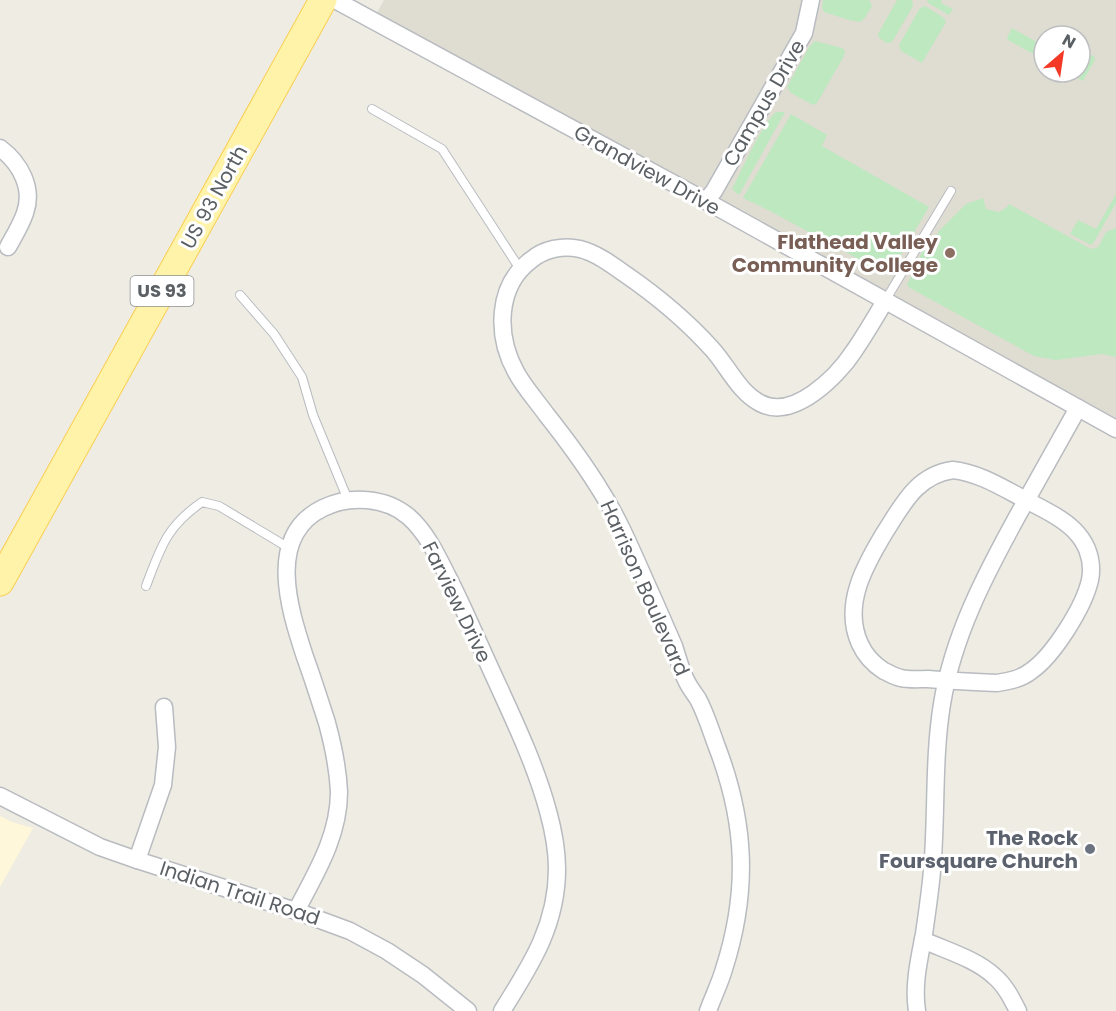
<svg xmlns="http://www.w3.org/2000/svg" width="1116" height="1011" font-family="Poppins,sans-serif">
  <rect width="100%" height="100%" fill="#efede3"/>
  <polygon fill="#fff7d9" points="0,816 12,822 33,828 0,887"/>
  <path fill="#dfdcd2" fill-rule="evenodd" d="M384,0h732v435l-747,-408zM1044,36h36v36h-36z"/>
  <g fill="#bee8bf">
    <polygon points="823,0 869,0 872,6 864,19 860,22 849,20 824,12 822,7"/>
    <polygon points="897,0 912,0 913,6 892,42 887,43 879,38 878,34"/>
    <polygon points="927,0 942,0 941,3 953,9 949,15 928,3"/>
    <polygon points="925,6 944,18 946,22 922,63 901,51 899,45 920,8"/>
    <polygon points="1012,28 1044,46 1044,60 1008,40 1007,37"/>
    <polygon points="815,41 842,48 845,51 844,56 817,103 813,105 791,93 787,87 809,47"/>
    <polygon points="1092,55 1094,56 1095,60 1083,81 1066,72 1080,72 1080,63 1084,65 1089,56"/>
    <path d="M776,112h9l-46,83 -7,-6c10,-19 29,-64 44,-77z"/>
    <polygon points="791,114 827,135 822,146 929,207 899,258 884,273 770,211 743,198"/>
    <polygon points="1116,194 1116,203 1094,242 1091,245 1070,234 1078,220 1096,229"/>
    <polygon points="983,198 986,209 999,212 1007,207 1009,204 1091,249 1098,247 1106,232 1116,228 1116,357 1102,354 1056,360 1034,356 910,288 907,285 923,250 926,252 939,231 966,204"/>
  </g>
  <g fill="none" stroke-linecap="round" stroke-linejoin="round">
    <g stroke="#b8bbc0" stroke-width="10">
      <g id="service">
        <polyline points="372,109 442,149 520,269"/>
        <polyline points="240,295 274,334 302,377 313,415 348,500"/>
        <polyline points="885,301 951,191"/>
        <path d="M146,586c15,-39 20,-59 56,-84l17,4 70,42"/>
      </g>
    </g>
    <g stroke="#b8bbc0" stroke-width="19">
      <g id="minor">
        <polyline points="335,0 706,201 1116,429"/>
        <path d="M0,148c20,15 34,40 25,65 -4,12 -11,23 -17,34"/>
        <polyline points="706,201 714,191 804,33 811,0"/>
        <path d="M953,470c26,3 48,17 71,29 17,9 37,18 50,31 6,6 10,12 13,19 4,10 5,21 3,31 -6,27 -37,76 -59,91 -10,8 -22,10 -34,12 -23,-1 -46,-2 -69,-4 -9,0 -19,1 -27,-1 -6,-1 -12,-5 -17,-7 -11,-7 -19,-16 -24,-27 -18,-39 5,-79 25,-112 18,-28 32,-57 68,-62z"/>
        <polyline points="0,796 100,847 137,860 296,911 350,931 387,951 423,975 468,1011"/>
        <polyline points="137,860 163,785 167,747 164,707"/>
        <path d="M296,911c20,-38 43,-75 43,-119 -1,-23 -6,-47 -12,-69 -7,-22 -14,-44 -22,-66 -15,-46 -40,-121 18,-149 27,-13 63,-11 86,9 17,15 28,38 38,58 13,25 24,51 36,77 23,52 50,104 65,159 5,18 9,38 9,58 0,56 -26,96 -55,142"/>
        <path d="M923,940c22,10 53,19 71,36 11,9 18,23 24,35"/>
        <path d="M708,1011c5,-14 12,-28 16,-42 25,-78 22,-146 -7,-222 -6,-16 -11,-33 -19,-48 -4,-6 -8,-11 -11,-17 -6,-11 -9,-24 -13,-36 -7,-16 -14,-32 -21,-48 -17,-37 -32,-76 -54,-110 -16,-26 -34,-50 -53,-74 -10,-14 -22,-27 -30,-42 -20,-36 -20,-86 15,-112 13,-11 32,-15 49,-11 16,4 31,15 45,25 32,22 62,47 88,76 15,17 26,42 47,53 33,18 77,-26 94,-52 11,-16 21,-33 31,-50"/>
        <path d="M917,1011c-4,-26 2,-51 7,-77 3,-21 6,-41 8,-63 5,-55 1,-112 10,-167 11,-68 43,-129 76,-189 20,-36 40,-71 60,-107"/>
      </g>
    </g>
    <g stroke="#face52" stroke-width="29">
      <polyline id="primary" points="0,582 323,0"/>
    </g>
    <use href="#service" stroke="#fff" stroke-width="8"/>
    <use href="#minor" stroke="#fff" stroke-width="16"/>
    <use href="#primary" stroke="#fff3a9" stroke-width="27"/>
  </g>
  <circle fill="#8d6e63" stroke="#fff" stroke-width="2" cx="950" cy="253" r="6"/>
  <circle fill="#6b7280" stroke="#fff" stroke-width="2" cx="1090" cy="849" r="6"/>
  <g text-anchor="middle" stroke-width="6" stroke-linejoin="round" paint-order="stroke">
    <rect fill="#fff" stroke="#8c9093" stroke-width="1.5" x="130.5" y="276" width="63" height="30" rx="4.5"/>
    <g font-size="18" font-weight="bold" fill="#5b6065">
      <text x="162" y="297">US 93</text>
    </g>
    <g font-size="20" fill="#5b6065" stroke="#fff">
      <text transform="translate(764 103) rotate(-60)" y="7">Campus Drive</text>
      <text transform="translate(647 170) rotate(29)" y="7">Grandview Drive</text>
      <text transform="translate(214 197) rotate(-61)" y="7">US 93 North</text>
      <text transform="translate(645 588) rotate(66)" y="7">Harrison Boulevard</text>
      <text transform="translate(457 602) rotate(64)" y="7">Farview Drive</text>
      <text transform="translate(240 893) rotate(18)" y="7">Indian Trail Road</text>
    </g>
    <g font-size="20" font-weight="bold" fill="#785e54" stroke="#fff" text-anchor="end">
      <text x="938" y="249">Flathead Valley<tspan x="938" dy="23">Community College</tspan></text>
    </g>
    <g font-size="20" font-weight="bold" fill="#5b616d" stroke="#fff" text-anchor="end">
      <text x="1078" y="845">The Rock<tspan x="1078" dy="23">Foursquare Church</tspan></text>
    </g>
  </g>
  <g transform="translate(1062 54) rotate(29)"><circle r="28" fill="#ffffff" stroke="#bdbfc1" stroke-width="1.5"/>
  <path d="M0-4.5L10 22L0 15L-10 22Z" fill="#f33925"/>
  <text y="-9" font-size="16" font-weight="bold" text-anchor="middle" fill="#5b6065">N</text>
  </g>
</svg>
